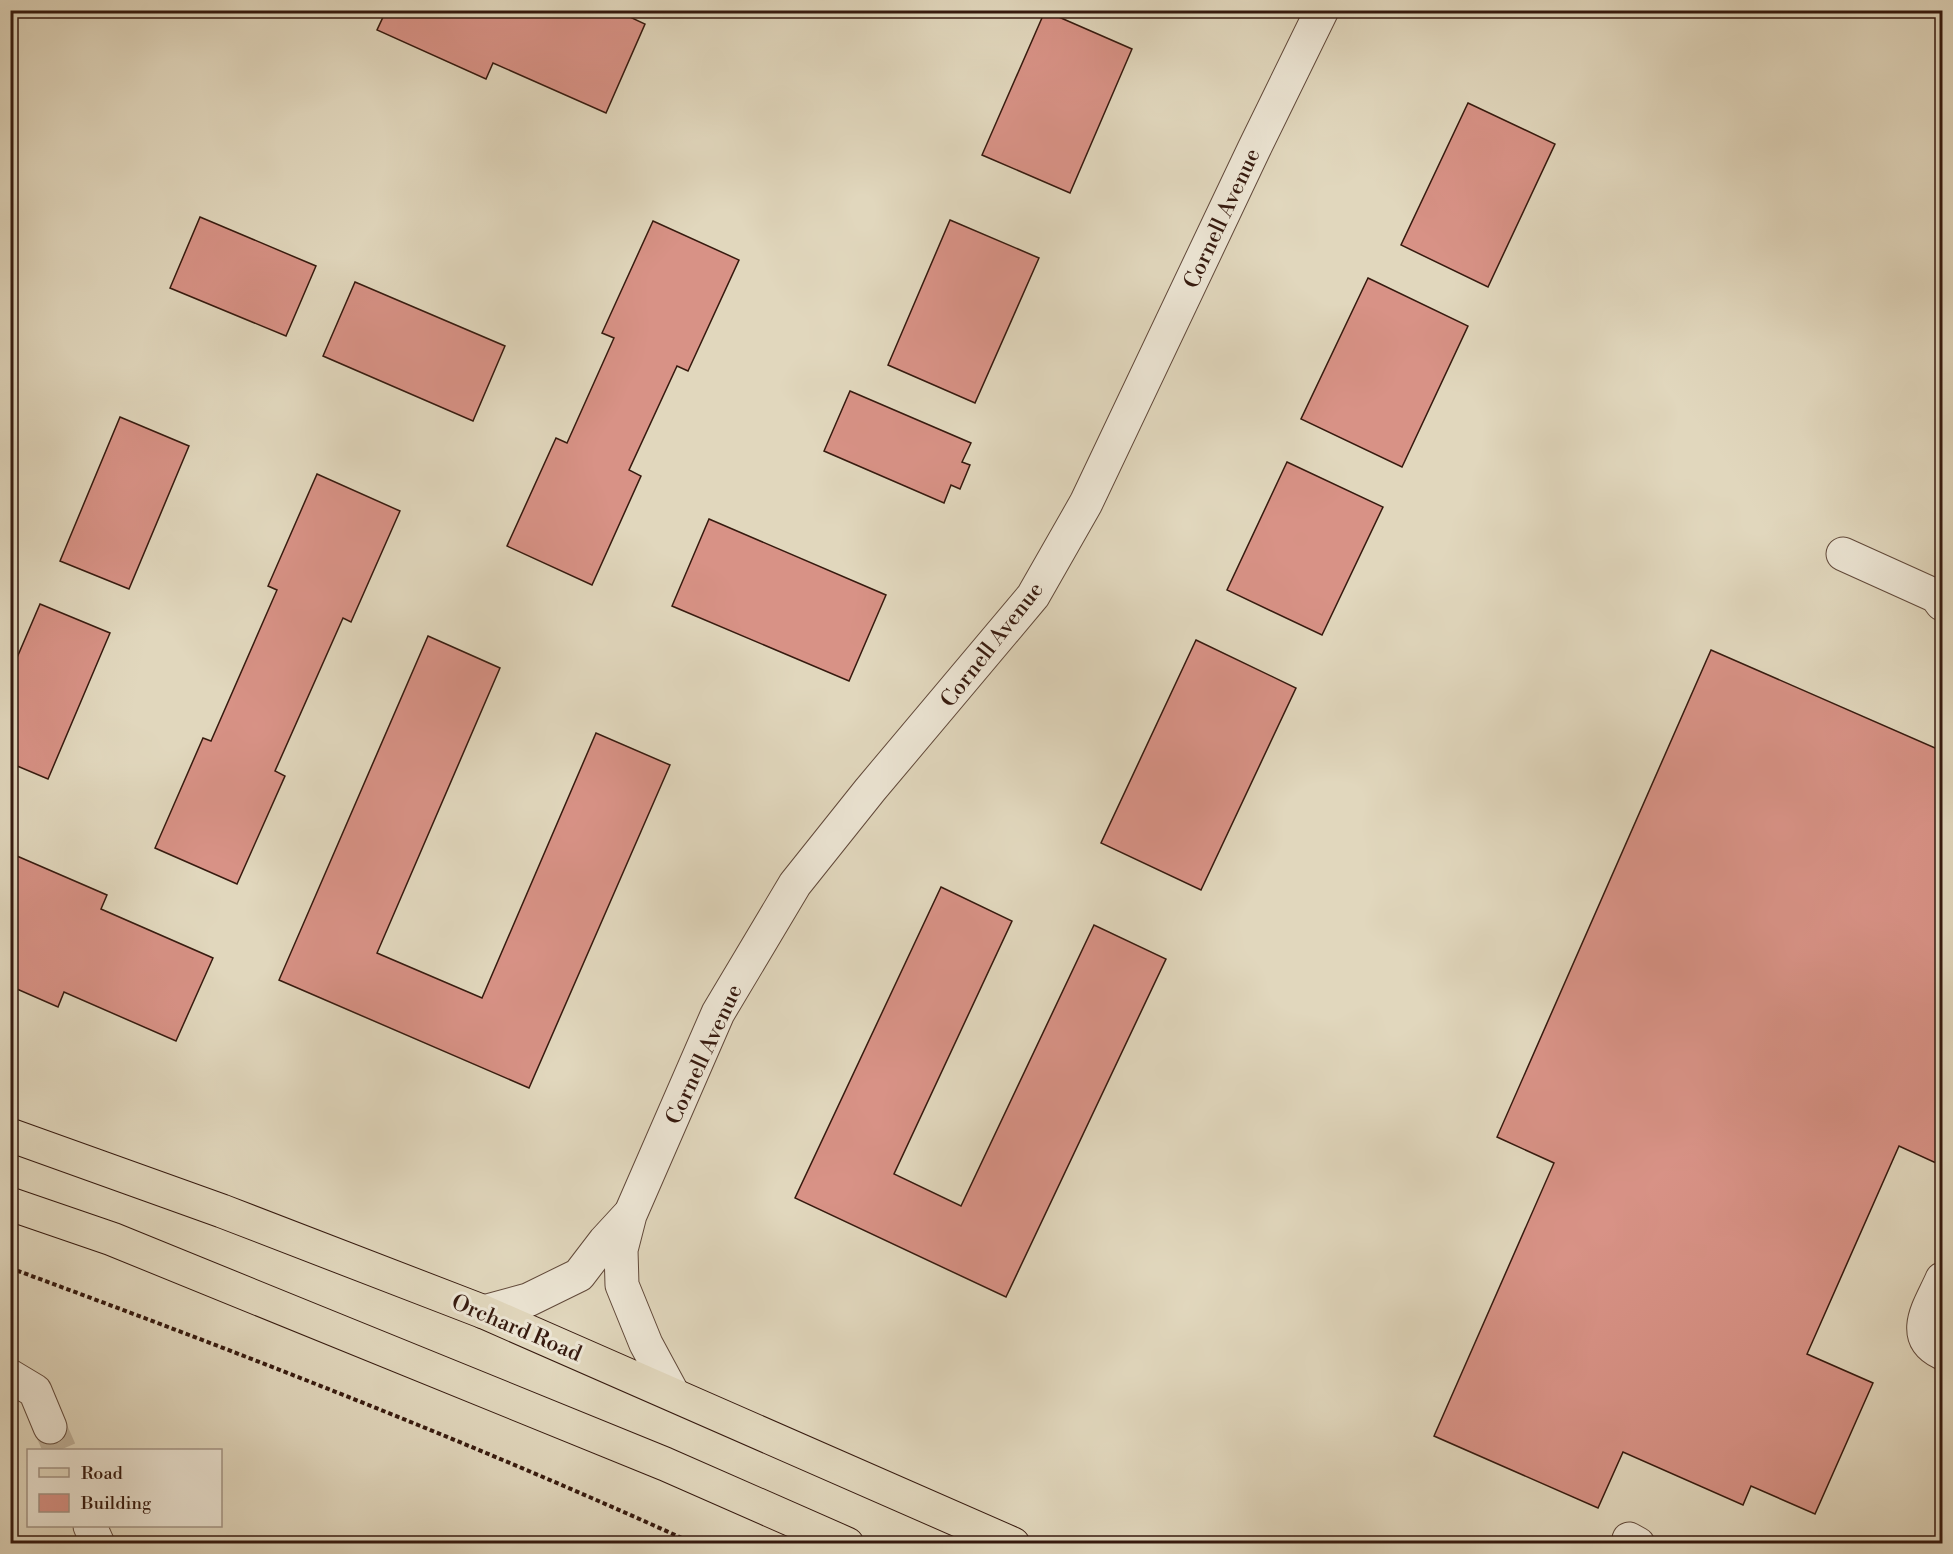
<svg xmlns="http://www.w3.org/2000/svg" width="1953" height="1554" font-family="'Libre Bodoni',serif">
  <rect width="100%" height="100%" fill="#e1d7bd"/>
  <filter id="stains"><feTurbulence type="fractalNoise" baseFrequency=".00333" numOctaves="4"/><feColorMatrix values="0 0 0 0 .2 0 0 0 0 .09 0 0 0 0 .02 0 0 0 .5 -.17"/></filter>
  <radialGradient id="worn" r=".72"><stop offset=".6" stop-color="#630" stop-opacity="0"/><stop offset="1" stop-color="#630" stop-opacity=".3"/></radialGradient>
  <g fill="#d89286" stroke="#361a0f" stroke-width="1.5">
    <polygon points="368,10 615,10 645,24 606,113 493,63 486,79 377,30 383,17"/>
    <polygon points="1045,11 1132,49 1070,193 982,155"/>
    <polygon points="1468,103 1555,144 1488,287 1401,245"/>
    <polygon points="200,217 316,266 286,336 170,288"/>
    <polygon points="950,220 1039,258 975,403 888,365"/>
    <polygon points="653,221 739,260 688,371 677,366 629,470 641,476 592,585 507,546 556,438 567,443 614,338 602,333"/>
    <polygon points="1368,278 1468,326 1402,467 1301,419"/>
    <polygon points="355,282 505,346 473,421 323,356"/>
    <polygon points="850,391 971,443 962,462 970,465 960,489 951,485 944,503 824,451"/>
    <polygon points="120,417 189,446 129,589 60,561"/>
    <polygon points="1287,462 1383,507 1322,635 1227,590"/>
    <polygon points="317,474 400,511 351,622 343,618 275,771 285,776 237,884 155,848 203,738 211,741 277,590 268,586"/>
    <polygon points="709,519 886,595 849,681 672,606"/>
    <polygon points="40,604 110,633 48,779 10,763 10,674"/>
    <polygon points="428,636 500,668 377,953 482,998 596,733 670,765 529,1088 279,980"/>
    <polygon points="1196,640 1296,688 1201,890 1101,843"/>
    <polygon points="1711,650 1942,751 1942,1148 1936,1163 1899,1146 1807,1354 1873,1383 1815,1514 1751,1486 1743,1505 1623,1452 1598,1508 1434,1436 1554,1163 1497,1137"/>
    <polygon points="10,853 107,895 101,909 213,958 176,1041 64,992 58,1007 10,986"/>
    <polygon points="941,887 1012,921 894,1174 961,1206 1094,925 1166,959 1006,1297 795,1198"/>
  </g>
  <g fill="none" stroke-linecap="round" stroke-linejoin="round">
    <polyline stroke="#bfb19a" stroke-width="33" stroke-dasharray="33 16" stroke-linecap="butt" points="50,1427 60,1450"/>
    <g stroke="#61493a" stroke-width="35">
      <g id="minor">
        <polyline points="1843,554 1936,596 1942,604"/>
        <path d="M1942,1279c-11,26 -35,57 0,74"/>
        <polyline points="484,1312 528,1300 579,1275 605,1241 628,1216"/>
        <polyline points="10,1376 35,1391 50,1427"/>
        <polyline points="673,1394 646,1344 622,1285 621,1250 630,1215 718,1013 795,884 870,790 1033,596 1086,503 1254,149 1322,10"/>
        <polyline points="90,1526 98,1544"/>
        <polyline points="1629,1539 1638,1544"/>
      </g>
    </g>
    <g stroke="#361a0f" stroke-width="35">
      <g id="major">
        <polyline points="10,1135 222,1211 484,1312 1013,1544"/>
        <polyline points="10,1204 112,1239 665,1464 847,1544"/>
      </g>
    </g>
    <path stroke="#361a0f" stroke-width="4" stroke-dasharray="4.5 3" stroke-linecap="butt" d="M10,1268c231,85 461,174 685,276"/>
    <use href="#minor" stroke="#ece5d4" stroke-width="33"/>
    <use href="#major" stroke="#e1d7bd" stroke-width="33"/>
  </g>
  <g text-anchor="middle" stroke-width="6" stroke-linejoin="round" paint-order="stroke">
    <g font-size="22" fill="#361a0f" stroke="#ece5d4">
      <text transform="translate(1221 218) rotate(-65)" y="8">Cornell Avenue</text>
      <text transform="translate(991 644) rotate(-52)" y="8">Cornell Avenue</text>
      <text transform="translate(703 1054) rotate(-65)" y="8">Cornell Avenue</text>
      <text transform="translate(517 1327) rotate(23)" y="8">Orchard Road</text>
    </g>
  </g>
  <rect width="1953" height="1554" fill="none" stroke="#e1d7bd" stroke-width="36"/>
  <rect x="12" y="12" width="1929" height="1530" fill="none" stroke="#361a0f" stroke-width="3"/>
  <rect x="18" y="18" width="1917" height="1518" fill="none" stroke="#361a0f" stroke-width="1.5"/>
  <rect x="27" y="1449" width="195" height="78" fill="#ece5d4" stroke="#a39485" stroke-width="1.5"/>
  <rect x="39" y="1468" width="30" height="9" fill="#e1d7bd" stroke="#a39485" stroke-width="1.5"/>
  <text x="81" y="1479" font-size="18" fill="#361a0f">Road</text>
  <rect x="39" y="1494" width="30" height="18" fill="#d89286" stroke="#a39485" stroke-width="1.5"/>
  <text x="81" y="1509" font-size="18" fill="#361a0f">Building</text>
  <rect width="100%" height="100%" filter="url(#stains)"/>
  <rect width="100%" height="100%" fill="url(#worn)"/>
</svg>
